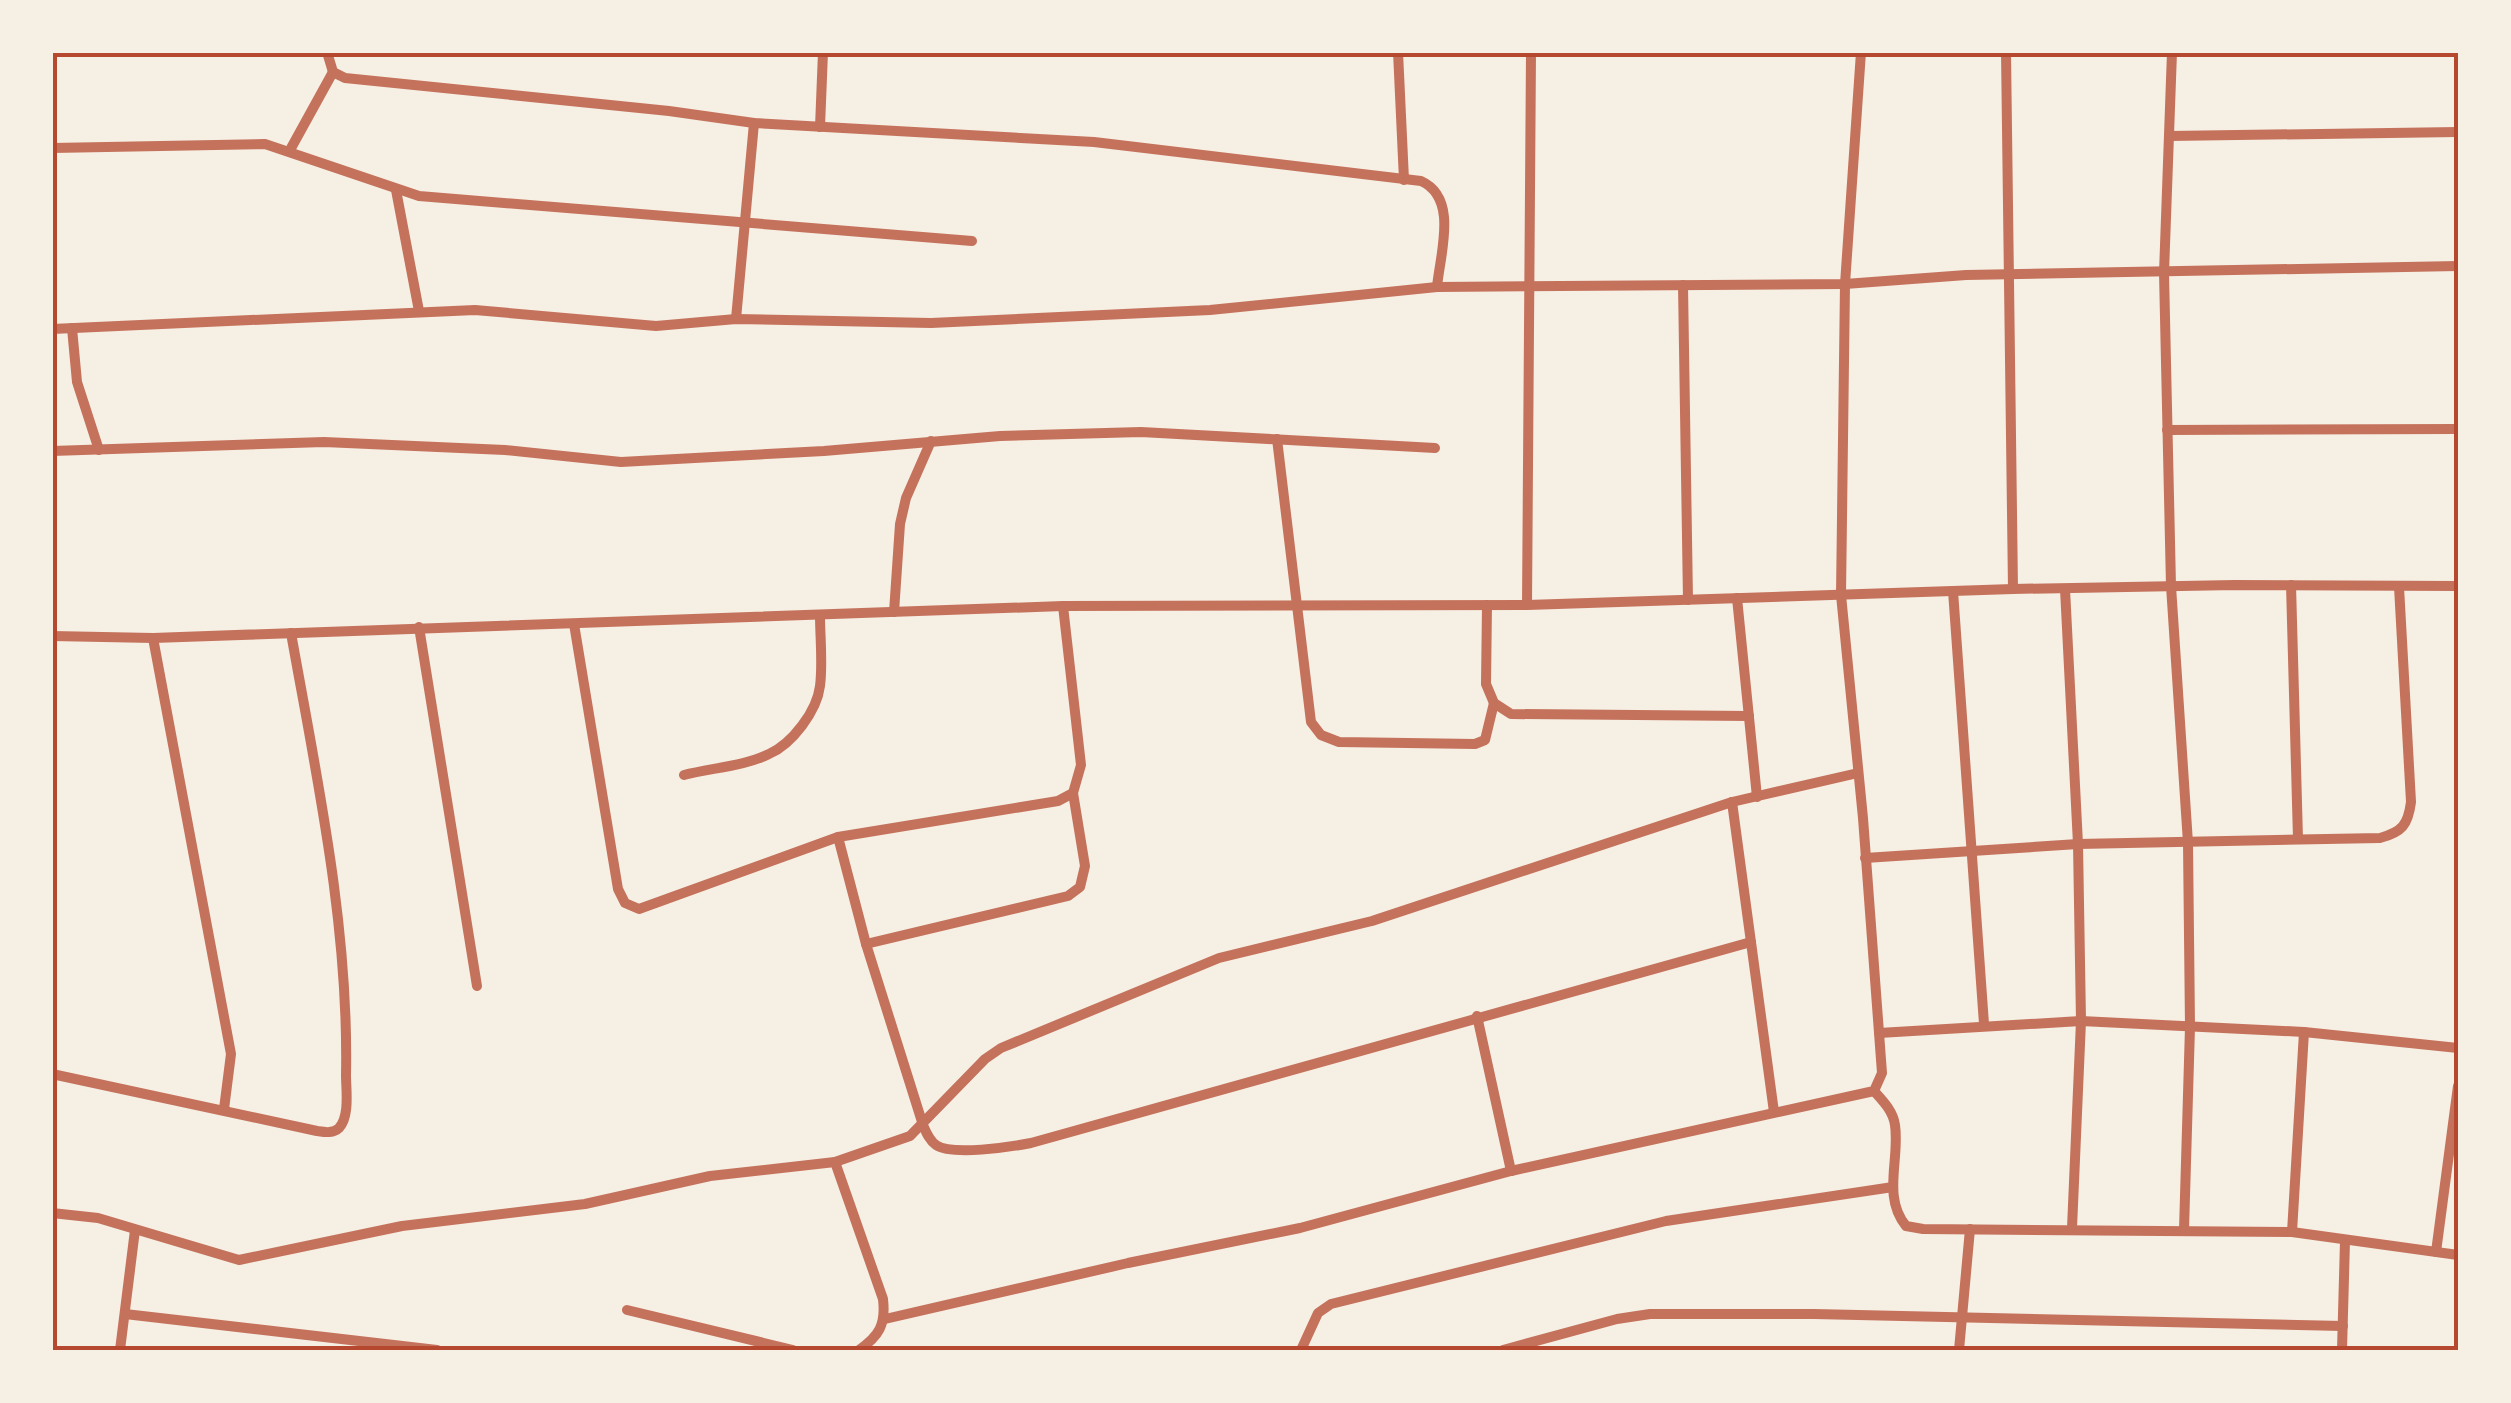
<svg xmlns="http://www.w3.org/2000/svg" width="2511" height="1403" font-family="Arial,sans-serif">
  <rect width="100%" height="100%" fill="#f6efe4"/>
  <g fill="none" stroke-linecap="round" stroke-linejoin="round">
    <g stroke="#c5725c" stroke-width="10">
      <path d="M327,52l6,20 12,6 324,33 85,12 340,19 327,39c38,17 19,73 16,106"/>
      <polyline points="1398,52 1404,180"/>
      <polyline points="2006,52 2013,589"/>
      <polyline points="2172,52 2164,273 2171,586 2188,843 2190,1027 2184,1230"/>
      <polyline points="820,127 823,52"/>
      <polyline points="2169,136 2458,132"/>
      <polyline points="52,148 265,144 419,196 972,241"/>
      <polyline points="290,150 333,72"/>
      <polyline points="396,190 419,311"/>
      <polyline points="1683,285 1688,600"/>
      <polyline points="736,319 754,123"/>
      <polyline points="72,328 77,382 99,450"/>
      <polyline points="52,329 475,310 656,326 736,319 931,323 1210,310 1437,287 1845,284 1966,275 2458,266"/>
      <polyline points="2167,430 2458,429"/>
      <polyline points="1277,439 1311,722 1321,735 1339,742 1475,744 1485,740 1494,703"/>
      <polyline points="52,451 324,442 505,450 621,462 824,451 1000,436 1141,432 1435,448"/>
      <polyline points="2291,585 2298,839"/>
      <polyline points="2065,589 2078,844 2081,1021 2072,1228"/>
      <polyline points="1953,591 1984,1024"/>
      <polyline points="1737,598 1757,797"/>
      <polyline points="1487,605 1486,684 1494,703 1511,714 1749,716"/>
      <polyline points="1527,605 1531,52"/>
      <polyline points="894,612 900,524 906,498 931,441"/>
      <polyline points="574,624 618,889 625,903 639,909 838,837 1058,801 1073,793 1081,765 1063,606"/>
      <polyline points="419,627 477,986"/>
      <polyline points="52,636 153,638 1063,606 1527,605 2013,589 2235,585 2458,586"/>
      <polyline points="153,638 231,1054 224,1109"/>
      <path d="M684,775c27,-7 61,-9 85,-21 23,-10 48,-43 51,-68 3,-23 0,-48 0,-71"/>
      <polyline points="1732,802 1774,1112"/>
      <path d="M838,837l28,107 57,181c3,7 6,15 13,20 16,11 74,2 95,-2l720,-201"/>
      <path d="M1865,858l213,-14 302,-6c22,-6 28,-13 31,-36l-12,-215"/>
      <polyline points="866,944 1068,896 1080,887 1085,866 1073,793"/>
      <polyline points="1477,1016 1511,1171"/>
      <polyline points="1879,1033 2081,1021 2304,1032 2458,1048"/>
      <path d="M52,1074l265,57c7,1 16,3 22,-3 11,-12 7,-38 7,-53 3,-149 -29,-296 -55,-442"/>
      <path d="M1874,1091c9,10 19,20 21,34 5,34 -13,72 11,101l17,3 369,3 166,23"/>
      <polyline points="835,1162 910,1136 985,1059 1001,1048 1219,958 1372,921 1732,802 1858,773"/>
      <path d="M52,1213l46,5 141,42 163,-34 183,-22 125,-28 125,-14 48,137c3,26 -4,37 -24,51"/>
      <polyline points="2292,1232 2304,1032"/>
      <polyline points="2436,1252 2458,1086"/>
      <polyline points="627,1310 793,1350"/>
      <polyline points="125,1314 437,1350"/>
      <polyline points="885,1319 1128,1263 1300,1228 1511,1171 1874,1091 1882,1073 1863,818 1841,595 1845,284 1861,52"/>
      <polyline points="120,1350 135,1230"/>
      <polyline points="1301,1350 1318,1313 1331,1304 1666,1221 1893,1187"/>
      <polyline points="1503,1350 1617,1319 1650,1314 1814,1314 2343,1326"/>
      <polyline points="1959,1350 1970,1229"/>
      <polyline points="2342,1350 2345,1241"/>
    </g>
  </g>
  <rect width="2511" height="1403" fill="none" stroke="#f6efe4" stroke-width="110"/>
  <rect x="55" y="55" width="2401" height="1293" fill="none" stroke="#b5482f" stroke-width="4"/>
</svg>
